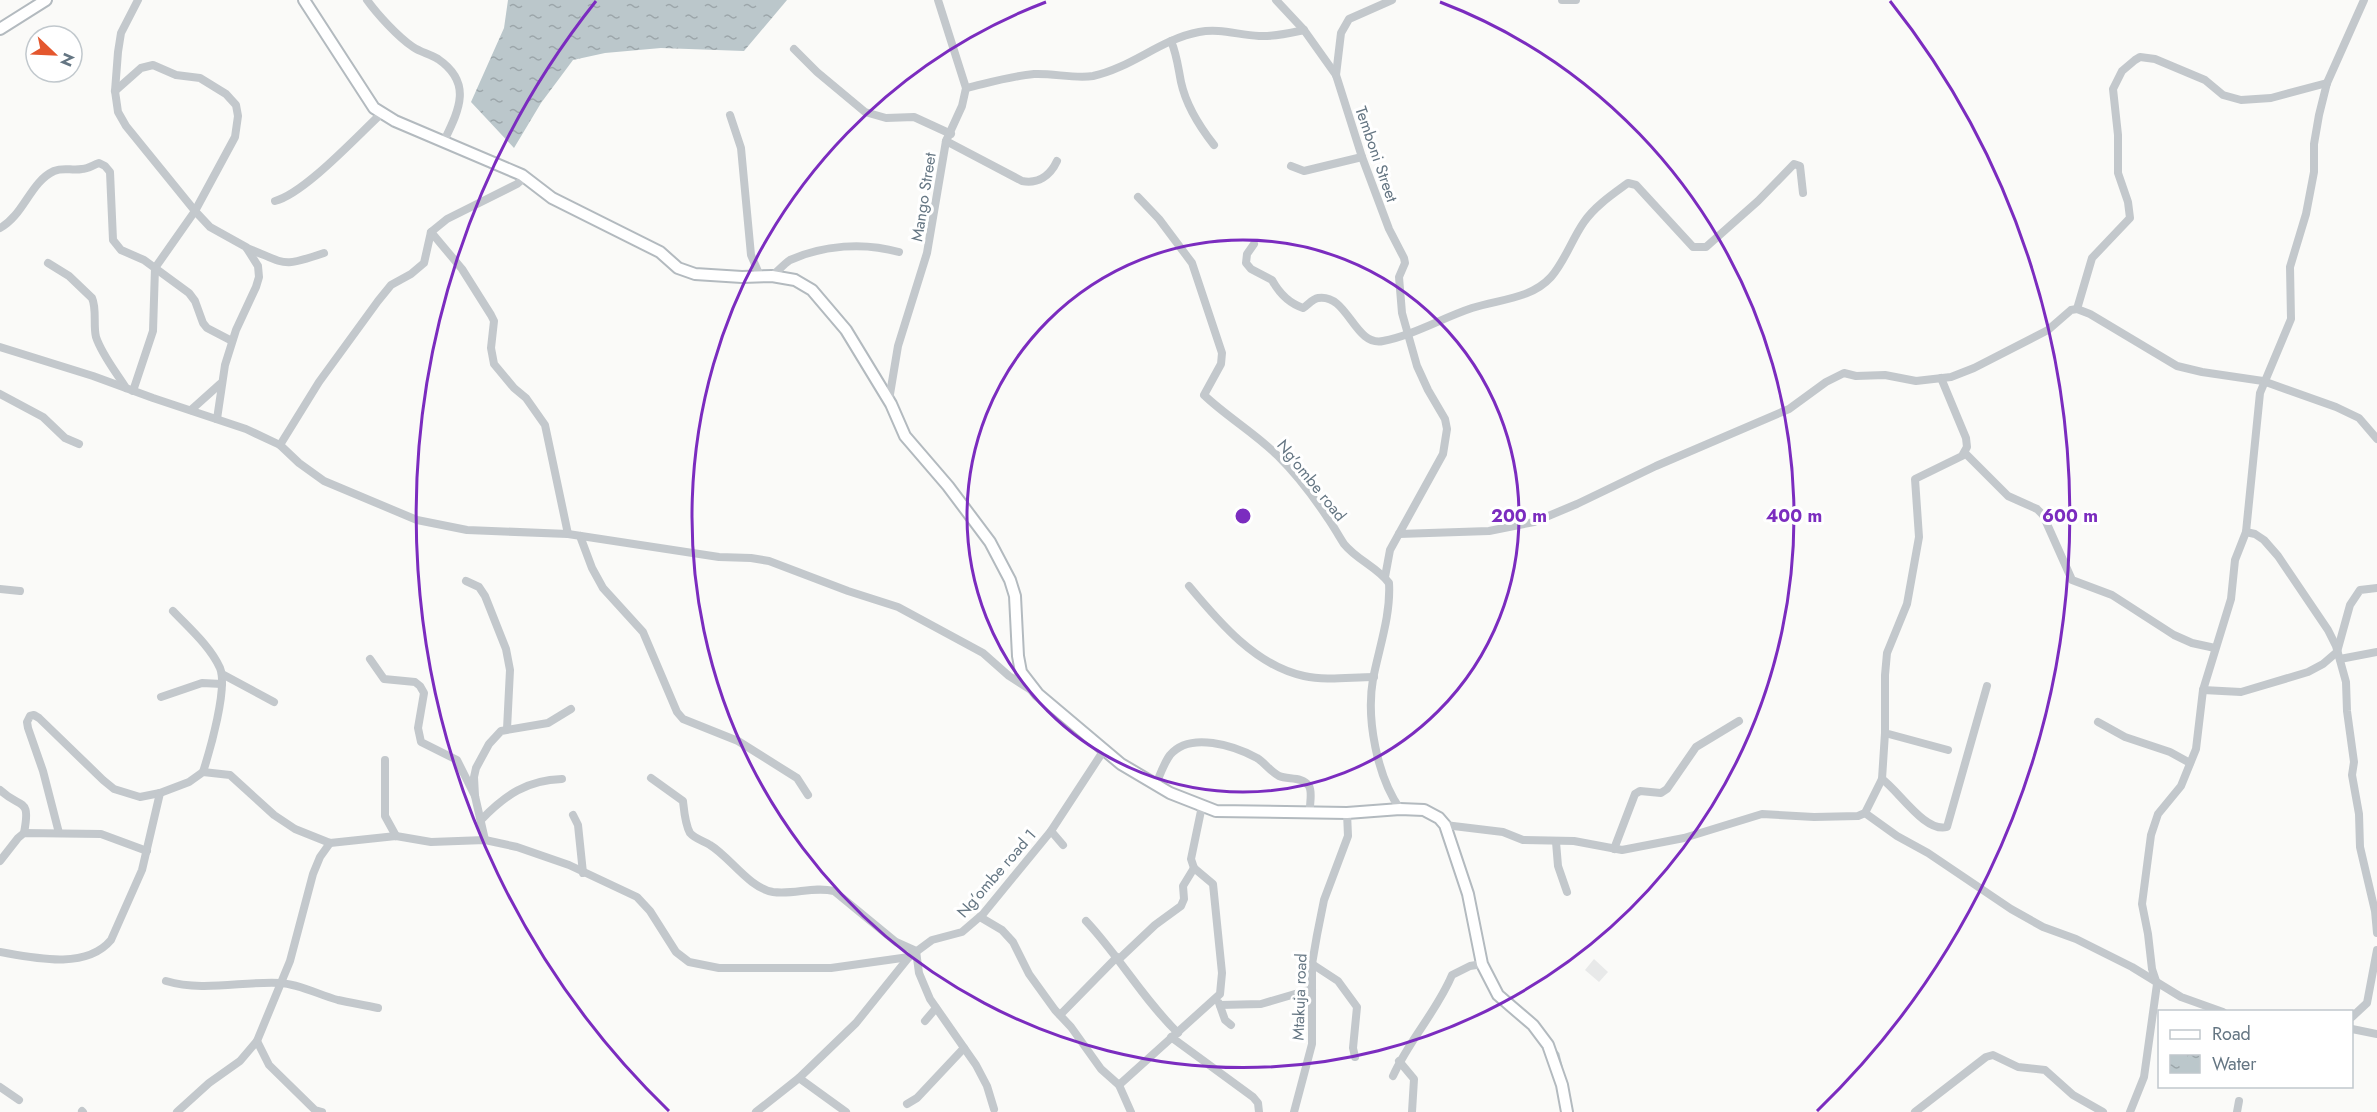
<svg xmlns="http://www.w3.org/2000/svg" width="2377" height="1112" font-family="Jost,sans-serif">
  <defs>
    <pattern id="water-ripples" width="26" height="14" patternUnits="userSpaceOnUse" patternTransform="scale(1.5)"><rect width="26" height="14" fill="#bbc7cb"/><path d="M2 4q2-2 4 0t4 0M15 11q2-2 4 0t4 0" fill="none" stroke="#9ca6aa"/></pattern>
  </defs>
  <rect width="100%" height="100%" fill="#fafaf8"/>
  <polygon fill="#e8e9e9" points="1594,959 1608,972 1599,982 1585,970"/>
  <polygon fill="url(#water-ripples)" points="508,0 787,0 744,51 661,48 605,53 573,60 541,103 514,148 471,102 504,28"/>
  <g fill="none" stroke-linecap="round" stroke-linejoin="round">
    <polyline stroke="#bbc7cb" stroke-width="3" points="1553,1048 1558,1054 1561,1066"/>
    <g stroke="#b3babf" stroke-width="14">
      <g id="secondary">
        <polyline points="304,0 374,108 395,121 522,175 552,198 660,252 678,268 695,274 742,277 772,276 795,280 812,290 846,330 891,404 905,436 948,486 990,542 1010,580 1015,596 1018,656 1021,672 1038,694 1121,764 1170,793 1216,811 1347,813 1400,809 1424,810 1439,818 1445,825 1468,894 1482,964 1498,995 1533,1025 1548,1045 1562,1085 1567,1112"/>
        <polyline points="0,29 46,0"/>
      </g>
    </g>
    <g stroke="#c3c8cc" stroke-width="8">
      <polyline points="138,0 121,33 118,52 115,91 118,112 126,126 195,211 210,227 246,247 258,266 259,277 256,287 236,330 225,365 217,419"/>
      <path d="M367,0c10,14 31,37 46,47 7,5 17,7 25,12 35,24 21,51 6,82"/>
      <polyline points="1276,0 1304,30 1336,75 1362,157 1389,229 1404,258 1405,263 1399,277 1402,313 1417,366 1428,390 1445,419 1447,429 1443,454 1390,550 1385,577"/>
      <polyline points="1562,0 1576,0"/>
      <path d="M1171,41c6,14 7,26 10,41 5,23 18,44 33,63"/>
      <polyline points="794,49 817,72 865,112 886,118 914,117 951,134"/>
      <polyline points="1336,75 1341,33 1349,19 1392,0"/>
      <path d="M966,88c22,-5 45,-12 68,-14 19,-1 41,5 59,2 38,-8 68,-37 106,-44 21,-4 39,3 60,4 15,1 31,-3 45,-6"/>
      <polyline points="115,91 141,68 153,65 176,75 200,78 226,94 236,105 238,116 235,137 195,211 155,268 153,331 133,391"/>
      <polyline points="730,115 741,148 751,255 760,276"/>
      <path d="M946,141l76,40c16,3 28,-5 35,-20"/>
      <polyline points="1291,166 1304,171 1362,157"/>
      <path d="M1138,197l21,22 33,44 30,90 -1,11 -17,31c23,22 51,38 74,61 18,18 35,40 49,61 6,8 11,18 17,27 13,16 33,23 45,39 2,32 -10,65 -16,96 -7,40 4,97 27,130"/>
      <path d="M275,201c30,-8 82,-65 107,-88"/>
      <path d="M0,228c24,-13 30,-46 54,-57 10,-4 18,0 28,-2 6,0 11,-4 17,-6l6,3 5,6 3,68 8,10 23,10 45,33 6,8 8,22 4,5 25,13"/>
      <polyline points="431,232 462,269 491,315 494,321 491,348 494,364 514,388 526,398 545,425 568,534"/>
      <path d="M1254,244l-7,10 -1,9 5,6 21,11c7,13 16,23 31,28 5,-3 9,-9 15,-10 30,-5 36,49 65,43 31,-6 59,-23 89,-33 28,-9 59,-9 79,-31 14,-16 21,-38 33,-55 11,-16 29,-28 44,-39l8,2 57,62h13l52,-46 36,-37 6,2 3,27"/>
      <path d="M247,248c41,16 33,20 77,5"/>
      <path d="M48,263l21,13 23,22c5,11 1,27 4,39 6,18 20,35 30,51"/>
      <path d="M772,276c6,-5 12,-12 18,-16 33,-15 74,-18 109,-8"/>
      <polyline points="2077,309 2092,258 2130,218 2128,202 2118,173 2118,135 2113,89 2122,71 2135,60 2140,57 2155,59 2205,80 2223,95 2241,100 2271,98 2327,83"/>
      <polyline points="0,347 93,376 153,398 246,429 280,445 299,463 324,481 417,520 467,530 568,534 719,557 751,558 769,561 848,591 898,607 983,653 1009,676 1034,692"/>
      <polyline points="1941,378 1966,438 1967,447 1962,456 1915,479 1919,537 1907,604 1887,653 1885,675 1885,733 1948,750"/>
      <polyline points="0,394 43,417 65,438 79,444"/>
      <polyline points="889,400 898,346 927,253 946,141 962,106 966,88 938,0"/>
      <polyline points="191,410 220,384"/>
      <polyline points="280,445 319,382 378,301 391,285 411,274 424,263 431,232 447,219 517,184 525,177"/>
      <polyline points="1965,453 2008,496 2037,509 2043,515 2072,580 2112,595 2174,635 2192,643 2215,648"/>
      <polyline points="2246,532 2255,534 2264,540 2278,556 2328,630 2336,646 2346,682 2347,711 2354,762 2352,775 2359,814 2360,847 2375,911 2377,933"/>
      <polyline points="1399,534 1489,531 1534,522 1577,504 1656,466 1789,409 1826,382 1844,373 1856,376 1885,375 1916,381 1951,377 1974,368 2048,330 2071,310 2077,309 2090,314 2177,366 2202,372 2263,381 2336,407 2359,418 2377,439"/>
      <polyline points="580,536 592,568 603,588 643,632 677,712 683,719 738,741 797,778 808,795"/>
      <polyline points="466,581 479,587 485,596 506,649 510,670 507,729"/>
      <path d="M1189,586c30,36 67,80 115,90 22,5 47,1 70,1"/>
      <polyline points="0,589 20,591"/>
      <path d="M173,611c16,17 37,35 47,57 8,20 -10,82 -17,104"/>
      <polyline points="370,659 384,679 415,682 420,686 424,693 418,728 421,742 457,760 475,796"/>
      <polyline points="2340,659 2377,652"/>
      <polyline points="222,674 274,702"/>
      <polyline points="2203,690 2241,692 2308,672 2323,664 2337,652 2350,605 2360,590 2377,588"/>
      <polyline points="161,697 202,683 222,684"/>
      <polyline points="2098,722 2125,737 2170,752 2190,763"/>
      <polyline points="385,760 385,816 396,836"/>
      <path d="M651,778l32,23c1,9 2,23 7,32 5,6 14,8 20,12 20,12 39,43 63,47 21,3 40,-6 61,-1l62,51 20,9 3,22 11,26 46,66 11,21 7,23"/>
      <path d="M1882,779c17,12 43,54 65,48l40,-141"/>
      <path d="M1156,784c4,-9 8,-21 14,-29 20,-24 65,-9 87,3 8,5 13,13 22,18 9,4 23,0 30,10 4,7 0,19 1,27"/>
      <path d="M0,790c21,20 31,6 24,43"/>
      <polyline points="1865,813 1897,836 1928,853 2011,909 2043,927 2076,939 2132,967 2181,997 2223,1012"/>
      <polyline points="573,815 578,825 583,873"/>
      <path d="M481,820c24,-25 46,-40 81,-41"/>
      <polyline points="1445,825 1503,832 1523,840 1574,841 1622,850 1684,838 1762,814 1814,817 1858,816 1865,813 1882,779 1885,733"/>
      <polyline points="1051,831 1063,845"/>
      <polyline points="59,833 43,771 28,728 27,722 30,716 34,715 39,718 103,780 114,789 140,797 160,793 189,782 203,772 230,775 274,815 295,829 330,843 396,836 431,842 485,840 517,847 569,865 637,897 650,911 676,952 689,962 719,968 831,968 909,957"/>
      <polyline points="485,840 475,796 474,777 476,768 489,744 501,731 548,723 571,709"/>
      <polyline points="1556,842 1558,866 1567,892"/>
      <polyline points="1614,849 1635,794 1640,791 1661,793 1667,789 1696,747 1739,721"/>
      <polyline points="0,861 18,838 24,833 101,834 147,851"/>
      <polyline points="980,917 1002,930 1013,942 1029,974 1055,1010 1071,1027 1101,1069 1119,1085 1131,1112"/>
      <path d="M1086,921c33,35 57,78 92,112"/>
      <path d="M0,952c34,6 86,18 111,-12l31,-70 18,-77"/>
      <polyline points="1118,960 1155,925 1181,906 1184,899 1183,886 1194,868"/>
      <polyline points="1312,964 1338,981 1357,1007 1353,1048 1355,1057"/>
      <path d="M166,981c37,11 77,0 114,2 20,1 39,12 58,17 13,3 27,5 40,8"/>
      <polyline points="1219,1003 1225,1020 1231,1025"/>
      <polyline points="1220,1005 1261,1004 1312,989"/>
      <polyline points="1060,1015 1117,957"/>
      <polyline points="2352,1017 2367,1003 2377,950"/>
      <polyline points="925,1021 936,1008"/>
      <polyline points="2352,1029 2377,1034"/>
      <polyline points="1171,1037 1253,1097 1258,1103 1259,1112"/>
      <polyline points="257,1041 269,1065 315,1110 322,1112"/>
      <polyline points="1399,1061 1414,1079 1412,1112"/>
      <path d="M1393,1076c16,-36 44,-65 59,-101l18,-9 12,-2"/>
      <polyline points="799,1078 846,1112"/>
      <polyline points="1119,1085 1220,994 1222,973 1213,884 1194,868 1191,859 1202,806"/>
      <polyline points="0,1087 19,1100"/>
      <polyline points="907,1104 917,1098 964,1048"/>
      <polyline points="82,1111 83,1112"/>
      <polyline points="177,1112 209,1083 240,1061 257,1041 290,961 313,874 320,857 330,843"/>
      <polyline points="756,1112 799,1078 856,1023 909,957 932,940 962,932 983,914 1051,831 1104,750"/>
      <polyline points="1294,1112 1312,1044 1312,964 1317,935 1324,900 1348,836 1347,813"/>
      <polyline points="1915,1112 1986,1057 1993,1055 2018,1067 2045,1070 2073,1095 2103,1112"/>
      <polyline points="2130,1112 2144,1077 2157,984 2152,969 2148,934 2142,904 2151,835 2158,814 2181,786 2196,749 2203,690 2231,599 2235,560 2246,532 2260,393 2291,319 2290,267 2306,214 2314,172 2314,144 2319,115 2327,83 2364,0"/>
      <polyline points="2237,1112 2239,1101"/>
    </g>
    <use href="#secondary" stroke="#fff" stroke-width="10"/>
  </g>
  <g fill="none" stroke="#7b2cbf" stroke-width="3">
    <circle cx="1243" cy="516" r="276"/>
    <path d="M1440 2A551 551 0 1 1 1046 2"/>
    <path d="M669 1111A827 827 0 0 1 596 1M1890 1A827 827 0 0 1 1817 1111"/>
  </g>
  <g text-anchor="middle" stroke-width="6" stroke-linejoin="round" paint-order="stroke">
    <g font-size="16" fill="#657683" stroke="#fff">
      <text transform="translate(1377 154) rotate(71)" y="6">Temboni Street</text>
      <text transform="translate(923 197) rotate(-81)" y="6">Mango Street</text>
      <text transform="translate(1312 480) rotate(51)" y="6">Ng'ombe road</text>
      <text transform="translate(996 873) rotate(-49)" y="6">Ng’ombe road 1</text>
      <text transform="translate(1299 997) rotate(-88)" y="6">Mtakuja road</text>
    </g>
  </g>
  <circle cx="1243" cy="516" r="9" fill="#7b2cbf" stroke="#fff" stroke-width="3"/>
  <g font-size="18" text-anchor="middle" font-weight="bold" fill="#7b2cbf" stroke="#fff" stroke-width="6" stroke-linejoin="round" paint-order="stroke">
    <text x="1519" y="522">200 m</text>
    <text x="1794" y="522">400 m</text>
    <text x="2070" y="522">600 m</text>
  </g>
  <rect x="2158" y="1010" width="195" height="78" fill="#ffffff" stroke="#c1c8cd" stroke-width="1.5"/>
  <rect x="2170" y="1030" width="30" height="9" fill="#ffffff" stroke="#c1c8cd" stroke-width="1.5"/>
  <text x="2212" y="1040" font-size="18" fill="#657683">Road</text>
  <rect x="2170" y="1055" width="30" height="18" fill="url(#water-ripples)" stroke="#c1c8cd" stroke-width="1.5"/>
  <text x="2212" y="1070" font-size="18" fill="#657683">Water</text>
  <g transform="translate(54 54) rotate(113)"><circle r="28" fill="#ffffff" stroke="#c1c8cd" stroke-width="1.5"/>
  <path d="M0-4.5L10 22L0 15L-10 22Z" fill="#e4572e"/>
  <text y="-9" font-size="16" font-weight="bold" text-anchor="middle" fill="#657683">N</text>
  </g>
</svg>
